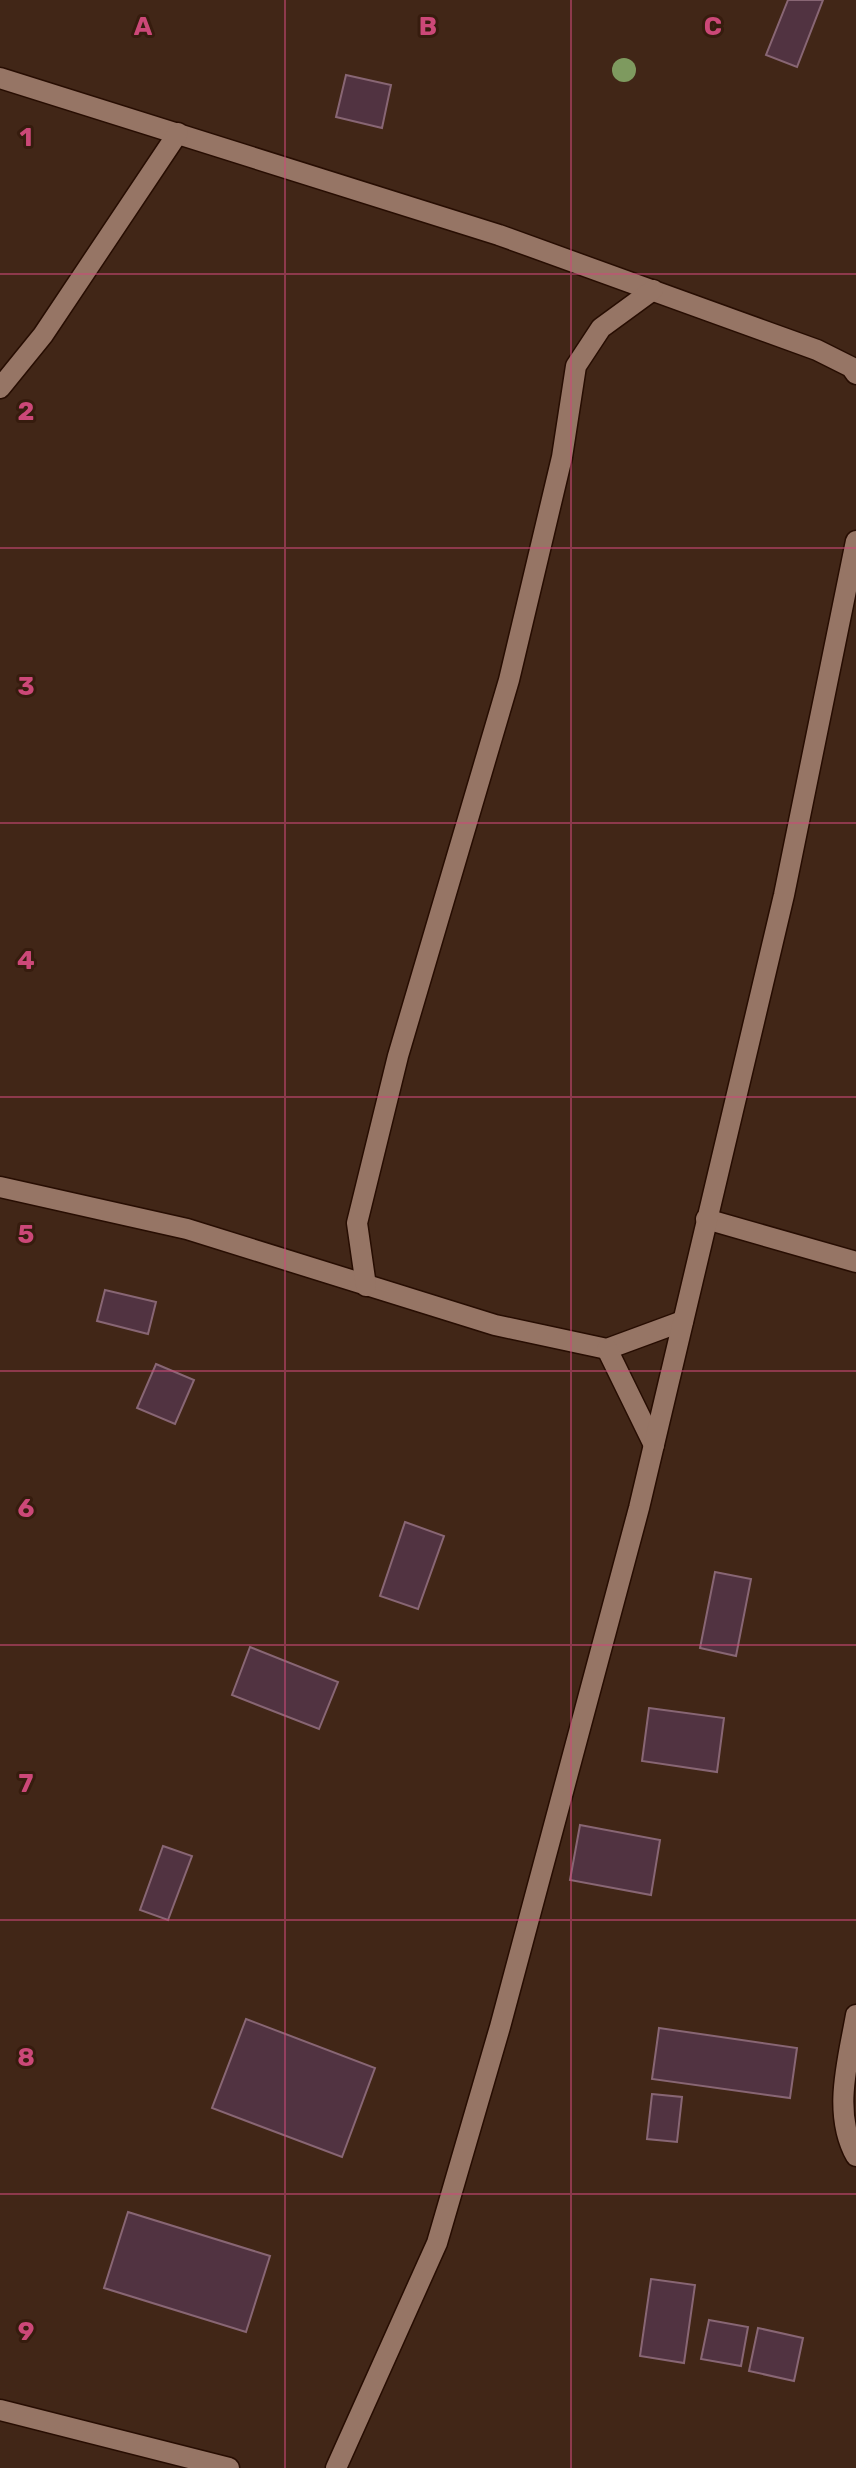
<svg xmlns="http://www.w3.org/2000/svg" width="856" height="2468" font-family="Rubik,sans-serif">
  <rect width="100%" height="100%" fill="#412617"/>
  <g fill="#513341" stroke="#886674" stroke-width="2">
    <polygon points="788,0 823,0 797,67 766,55"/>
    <polygon points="346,75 391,85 382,128 336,117"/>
    <polygon points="105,1290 156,1302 148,1334 97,1321"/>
    <polygon points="156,1364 194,1380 175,1424 137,1408"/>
    <polygon points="405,1522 444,1536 418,1609 380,1596"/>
    <polygon points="715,1572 751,1579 736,1656 700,1648"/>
    <polygon points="250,1647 338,1682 319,1729 232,1695"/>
    <polygon points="649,1708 724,1718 717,1772 642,1761"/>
    <polygon points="580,1825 660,1840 651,1895 570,1880"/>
    <polygon points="163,1846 192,1856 168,1920 140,1910"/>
    <polygon points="246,2019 375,2068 342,2157 212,2108"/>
    <polygon points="659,2028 797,2048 790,2098 652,2079"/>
    <polygon points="652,2094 682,2097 677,2142 647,2139"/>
    <polygon points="128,2212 270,2256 246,2332 104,2288"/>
    <polygon points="651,2279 695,2285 684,2363 640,2356"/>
    <polygon points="709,2320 748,2327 741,2366 701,2359"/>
    <polygon points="758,2328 803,2338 794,2381 749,2371"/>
  </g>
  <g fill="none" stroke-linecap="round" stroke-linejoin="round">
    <g stroke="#270d02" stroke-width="23">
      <g id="street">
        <polyline points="0,78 499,235 817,350 851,367 856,374"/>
        <polyline points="0,388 43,335 178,133"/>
        <polyline points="0,1187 187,1229 495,1325 607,1349 683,1321"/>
        <polyline points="706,1219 856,1262"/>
        <polyline points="366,1286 357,1223 398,1056 509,680 562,457 576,366 601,328 653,290"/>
        <polyline points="607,1349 654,1445"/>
        <path d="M856,2015c-8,46 -24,98 0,141"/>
        <polyline points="0,2410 229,2468"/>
        <polyline points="336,2468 437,2243 500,2027 639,1508 784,895 856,541"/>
      </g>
    </g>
    <use href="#street" stroke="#967565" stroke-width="20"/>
  </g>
  <circle fill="#7e9a5f" cx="624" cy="70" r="12"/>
  <path fill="none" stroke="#cc4878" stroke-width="2" stroke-opacity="0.55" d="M285,0v2468M571,0v2468M0,274h856M0,548h856M0,823h856M0,1097h856M0,1371h856M0,1645h856M0,1920h856M0,2194h856"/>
  <g font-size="26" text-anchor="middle" font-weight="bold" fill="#cc4878" stroke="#361c0e" stroke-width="6" stroke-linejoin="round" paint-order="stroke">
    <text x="143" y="35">A</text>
    <text x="428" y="35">B</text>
    <text x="713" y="35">C</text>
    <text x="26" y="146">1</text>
    <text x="26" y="420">2</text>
    <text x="26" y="695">3</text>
    <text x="26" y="969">4</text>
    <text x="26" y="1243">5</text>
    <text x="26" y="1517">6</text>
    <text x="26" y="1792">7</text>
    <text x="26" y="2066">8</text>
    <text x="26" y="2340">9</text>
  </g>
</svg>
